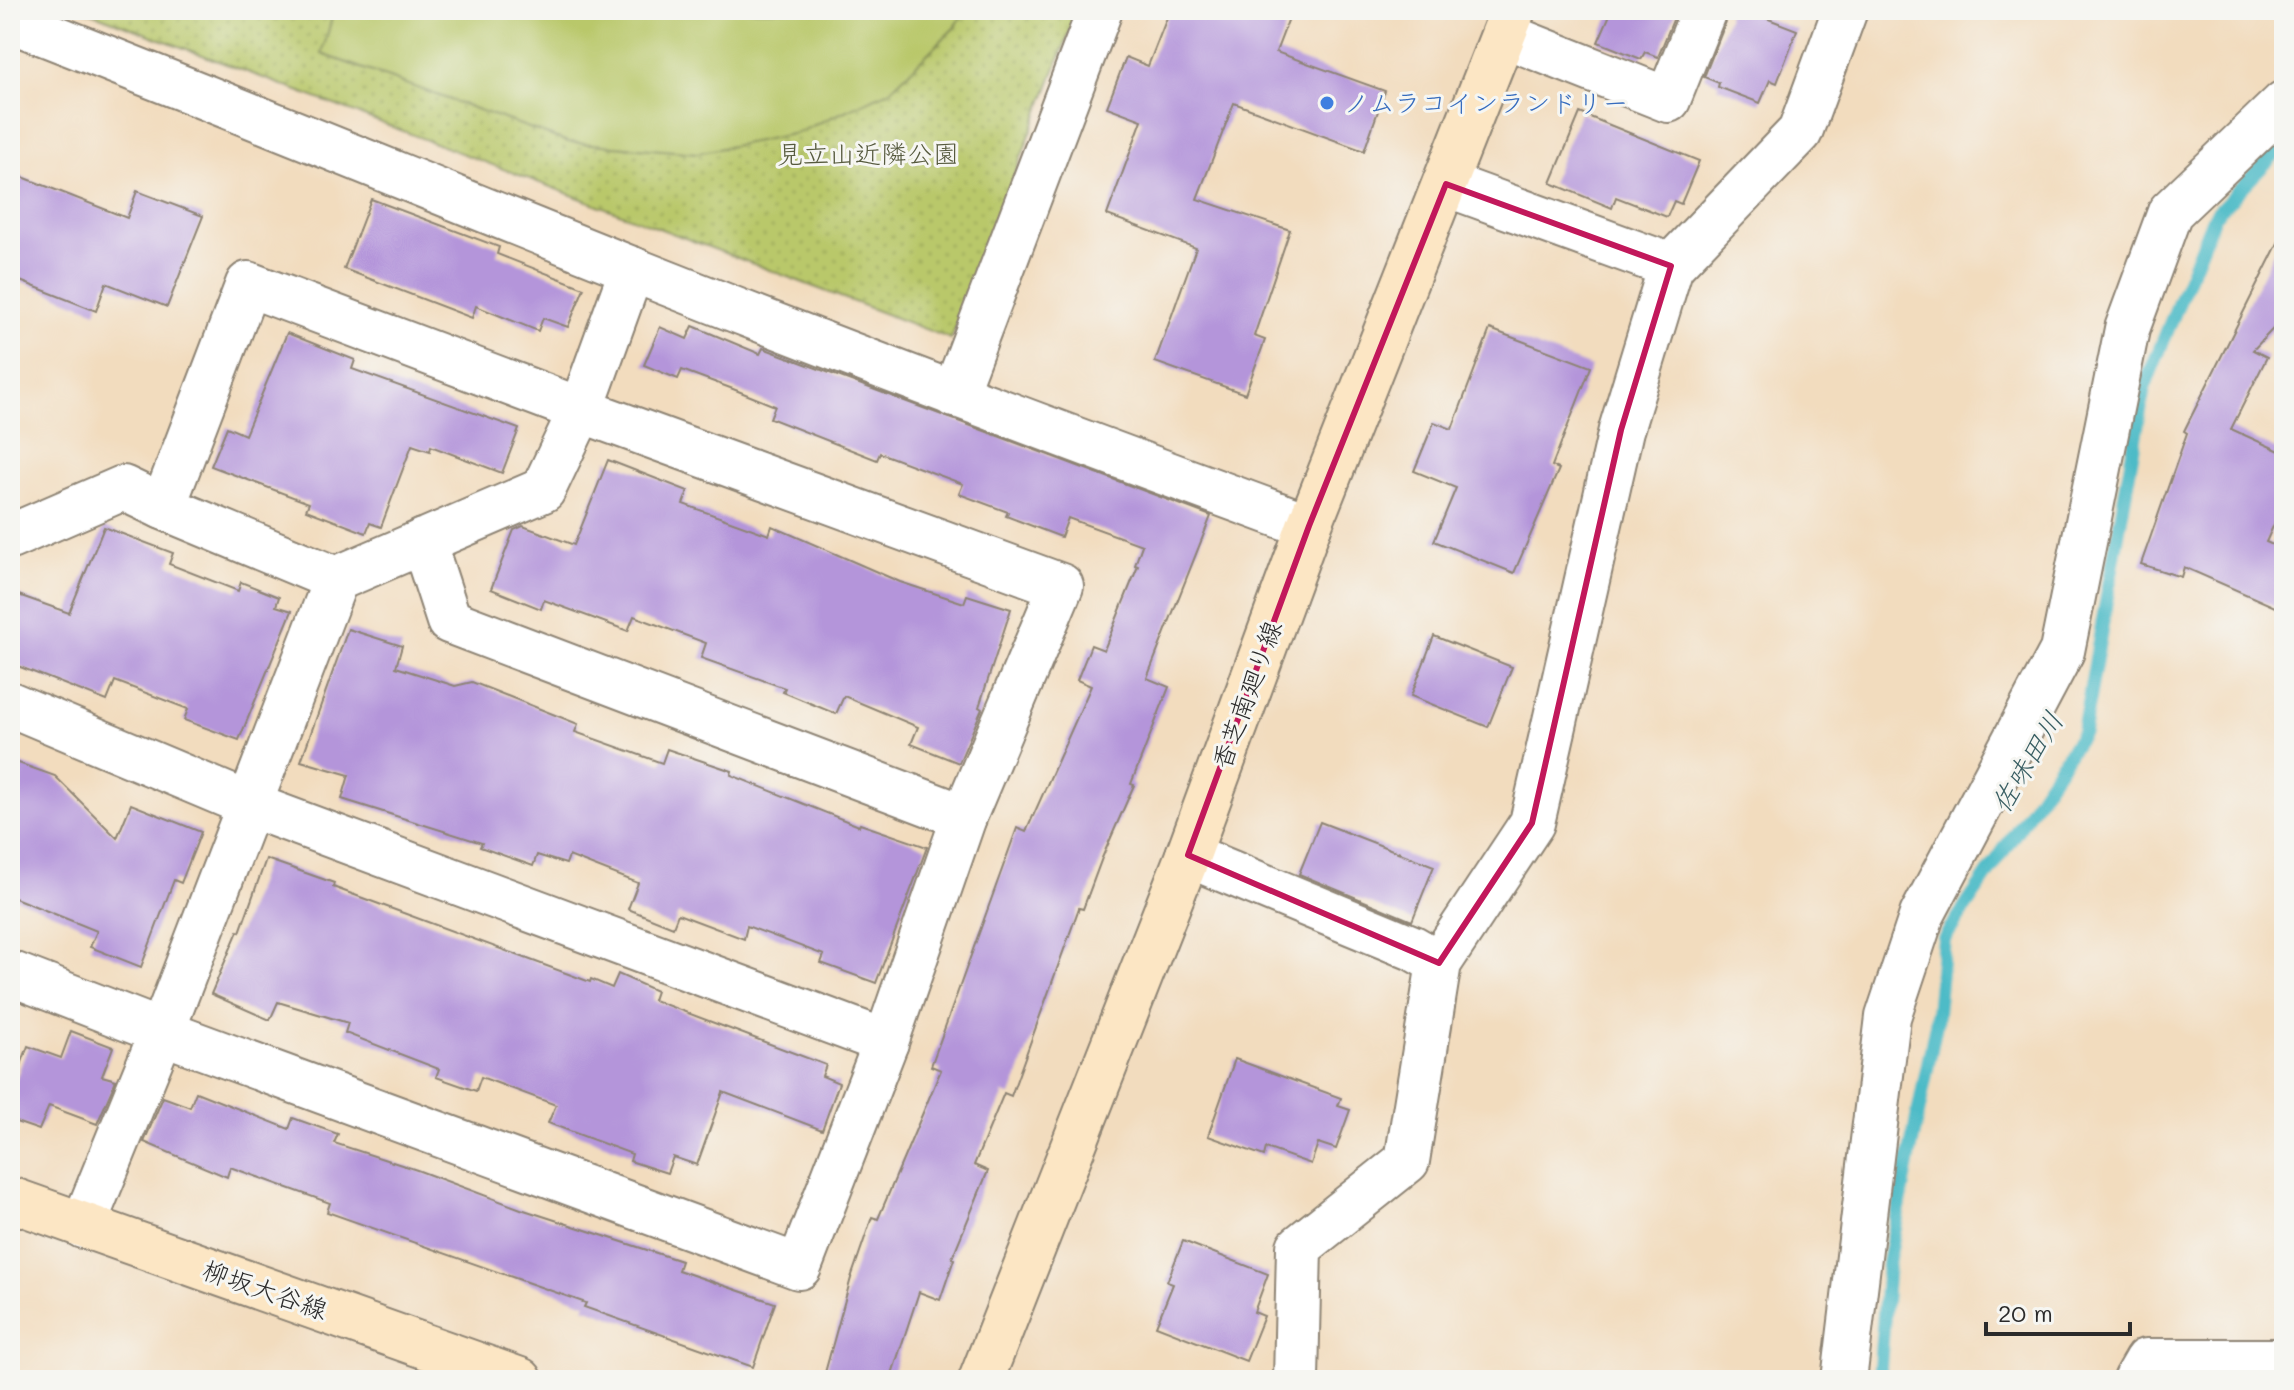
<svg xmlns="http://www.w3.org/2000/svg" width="2294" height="1390" font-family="Mali,'Klee One',sans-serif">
  <defs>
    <pattern id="park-dots" width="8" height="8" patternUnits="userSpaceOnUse" patternTransform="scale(2)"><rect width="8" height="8" fill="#b9c86b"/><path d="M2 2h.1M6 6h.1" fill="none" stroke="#9fac5d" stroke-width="1.8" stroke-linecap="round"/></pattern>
  </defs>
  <rect width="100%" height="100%" fill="#f6f6f2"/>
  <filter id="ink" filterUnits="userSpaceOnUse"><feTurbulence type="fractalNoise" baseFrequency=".0125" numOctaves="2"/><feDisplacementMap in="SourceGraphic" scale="16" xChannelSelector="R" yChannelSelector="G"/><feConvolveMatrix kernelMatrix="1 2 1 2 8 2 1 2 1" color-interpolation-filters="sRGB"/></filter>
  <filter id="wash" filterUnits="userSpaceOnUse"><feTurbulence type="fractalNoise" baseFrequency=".006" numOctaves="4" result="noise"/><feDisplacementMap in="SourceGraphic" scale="32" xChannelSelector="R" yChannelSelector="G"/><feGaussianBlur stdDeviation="1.8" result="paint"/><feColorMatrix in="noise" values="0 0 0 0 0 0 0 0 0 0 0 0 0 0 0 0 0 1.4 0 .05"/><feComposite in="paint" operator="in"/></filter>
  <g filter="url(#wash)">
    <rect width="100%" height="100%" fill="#f2dcbe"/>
    <polygon fill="url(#park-dots)" stroke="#727a4b" stroke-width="2" points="84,10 1078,10 951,339"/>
    <polygon fill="#b9c86b" stroke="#727a4b" stroke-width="2" points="334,10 966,10 954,28 889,91 797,133 697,153 568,142 322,54"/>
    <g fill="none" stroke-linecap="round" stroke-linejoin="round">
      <polyline stroke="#4dbbc7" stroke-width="14" points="1879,1380 1888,1263 1936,1024 1944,939 2083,732 2144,388 2214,216 2284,144"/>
    </g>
    <g id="blocks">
      <g fill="#b495da">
        <polygon points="1170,10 1292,10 1276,52 1385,91 1364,151 1234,103 1197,199 1290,230 1254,336 1265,340 1245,394 1155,362 1196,248 1107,215 1142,120 1107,107 1126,57 1148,66"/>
        <polygon points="1612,10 1677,10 1658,57 1645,52 1641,59 1598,42"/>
        <polygon points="1728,10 1745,10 1797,30 1777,83 1770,80 1760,103 1718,87 1719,83 1704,77 1727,19"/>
        <polygon points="1580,113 1699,161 1681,204 1674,201 1667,217 1616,197 1612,208 1551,183"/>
        <polygon points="10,172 127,218 137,191 203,216 167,307 106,283 96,311 10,277"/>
        <polygon points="371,199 499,247 497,254 584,288 568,327 543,318 538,331 476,306 472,318 344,269"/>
        <polygon points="2284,231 2284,317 2253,350 2267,357 2231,429 2284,453 2284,502 2266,542 2284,550 2284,611 2184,567 2181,577 2141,564 2187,433 2184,431"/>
        <polygon points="693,326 760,354 763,348 1211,516 1147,678 1169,687 1131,784 1134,785 1102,858 1083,909 1079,908 1011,1096 1004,1093 974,1165 988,1171 952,1258 954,1259 940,1300 919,1292 890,1380 823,1380 851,1278 872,1217 878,1219 941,1070 931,1066 1017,828 1026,832 1091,686 1077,680 1091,645 1104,650 1138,566 1135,565 1142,545 1068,518 1061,537 1006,516 1008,512 959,494 963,484 880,453 877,460 770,418 775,406 733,389 682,370 678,379 644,365 660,327 687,339"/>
        <polygon points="1490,329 1591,367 1552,466 1559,469 1514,573 1434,541 1456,488 1414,471 1434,422 1452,429"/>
        <polygon points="287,333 355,360 352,369 519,429 502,473 431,446 430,451 412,445 381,527 370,523 366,533 306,510 309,503 211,466 227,427 245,435"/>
        <polygon points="608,460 688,491 683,504 769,535 772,526 900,582 964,603 967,595 1011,609 979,707 982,709 959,763 911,744 918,727 844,696 836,714 783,692 785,688 701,658 706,643 634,616 628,631 544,600 541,609 491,589 514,530 523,526 574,545"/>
        <polygon points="104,527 173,553 169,564 238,591 241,582 279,597 276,606 292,611 239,740 184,720 188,709 115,681 107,701 10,663 10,592 69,613"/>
        <polygon points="348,629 402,646 396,667 455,686 472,682 578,724 575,732 662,763 667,749 732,771 731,775 859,826 860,824 927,847 876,983 821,963 824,955 747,926 744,939 678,914 673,927 628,909 638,883 569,856 566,864 537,855 533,866 480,847 482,843 342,799 349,775 301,761"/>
        <polygon points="1434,636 1512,667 1488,727 1411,696"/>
        <polygon points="10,760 55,776 117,838 131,804 201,832 181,883 174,880 141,967 90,947 97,931 10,896"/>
        <polygon points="1320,822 1434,866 1412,921 1299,874"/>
        <polygon points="266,859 334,883 333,887 590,982 591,979 612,988 618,974 656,991 653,1000 826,1065 822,1076 839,1083 822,1130 723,1092 697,1165 673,1157 667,1173 630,1161 632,1154 548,1123 556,1105 481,1077 476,1091 436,1077 439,1069 345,1033 348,1023 278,1002 270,1020 211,994 238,931 240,932"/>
        <polygon points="71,1031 113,1047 102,1076 116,1080 97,1124 49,1106 39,1130 10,1120 10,1095 28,1046 61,1058"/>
        <polygon points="1235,1059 1341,1098 1338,1106 1350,1110 1336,1149 1318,1143 1311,1164 1266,1148 1264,1156 1208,1136"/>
        <polygon points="196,1092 289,1129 293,1118 338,1134 334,1143 417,1170 521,1209 681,1261 678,1270 775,1303 753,1367 584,1307 586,1303 327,1212 330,1203 230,1167 227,1177 144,1142 163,1097 190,1107"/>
        <polygon points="1183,1241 1268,1274 1254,1312 1264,1316 1246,1361 1156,1326 1173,1284 1167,1282"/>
      </g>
    </g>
  </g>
  <g filter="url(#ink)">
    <use href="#blocks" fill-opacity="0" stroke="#8e8474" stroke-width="2"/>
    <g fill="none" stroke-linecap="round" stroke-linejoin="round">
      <g stroke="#8e8474" stroke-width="48">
        <g id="street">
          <path d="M10,20c209,81 416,167 624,250 224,89 449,173 675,256"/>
          <polyline points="1504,35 1668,100 1704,10"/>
          <polyline points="1446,184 1671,266 1800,132 1845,10"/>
          <polyline points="954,395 1100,10"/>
          <polyline points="163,507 336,579"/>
          <polyline points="10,537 123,488 163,507 248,284 581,410 1061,586 964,817 886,1042 799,1267 162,1032 10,973"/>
          <polyline points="423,541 449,621 964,817"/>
          <polyline points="10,704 250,805 886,1042"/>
          <polyline points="1188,855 1413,948 1439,963"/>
          <polyline points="83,1226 162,1032 336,579 543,490 581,410 632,269"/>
          <polyline points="1296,1380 1299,1247 1407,1161 1439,963 1532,823 1621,430 1671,266"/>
          <polyline points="1844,1380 1888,1017 1922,915 2062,651 2127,329 2170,212 2284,103"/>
          <polyline points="2135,1380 2146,1361 2284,1361"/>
        </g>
      </g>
      <g stroke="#8e8474" stroke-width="48">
        <g id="secondary">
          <polyline points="10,1199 520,1380"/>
          <polyline points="981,1380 1188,855 1309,526 1513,10"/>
        </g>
      </g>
      <use href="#street" stroke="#fff" stroke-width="44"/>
      <use href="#secondary" stroke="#fce6c4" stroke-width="44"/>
    </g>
  </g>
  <path fill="none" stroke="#c2185b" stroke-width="6" stroke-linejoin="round" d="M1446,184l225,82 -50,164 -89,393 -93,140 -251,-108 121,-329z"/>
  <circle fill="#3f7fe0" stroke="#f6f6f2" stroke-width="3" cx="1327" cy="103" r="8"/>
  <g text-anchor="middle" stroke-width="6" stroke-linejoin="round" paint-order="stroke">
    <g font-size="26" fill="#366cbe" stroke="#f6f6f2" text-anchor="start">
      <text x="1343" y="112">ノムラコインランドリー</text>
    </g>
    <g font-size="26" fill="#565a3e" stroke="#f6f6f2">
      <text x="868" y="163">見立山近隣公園</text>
    </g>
    <g font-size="26" fill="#2b2b2b" stroke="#f6f6f2">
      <text transform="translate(1247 695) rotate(-70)" y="9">香芝南廻り線</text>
      <text transform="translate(265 1290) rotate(19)" y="9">柳坂大谷線</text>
    </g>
    <g font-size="28" font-style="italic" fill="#375d62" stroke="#f6f6f2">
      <text transform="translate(2027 762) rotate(-59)" y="10">佐味田川</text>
    </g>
  </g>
  <rect width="2294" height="1390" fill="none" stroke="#f6f6f2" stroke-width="40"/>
  <path d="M1986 1322v12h144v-12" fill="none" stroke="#2b2b2b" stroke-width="4"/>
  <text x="1998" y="1322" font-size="24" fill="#2b2b2b" stroke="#f6f6f2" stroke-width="6" paint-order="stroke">20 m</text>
</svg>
